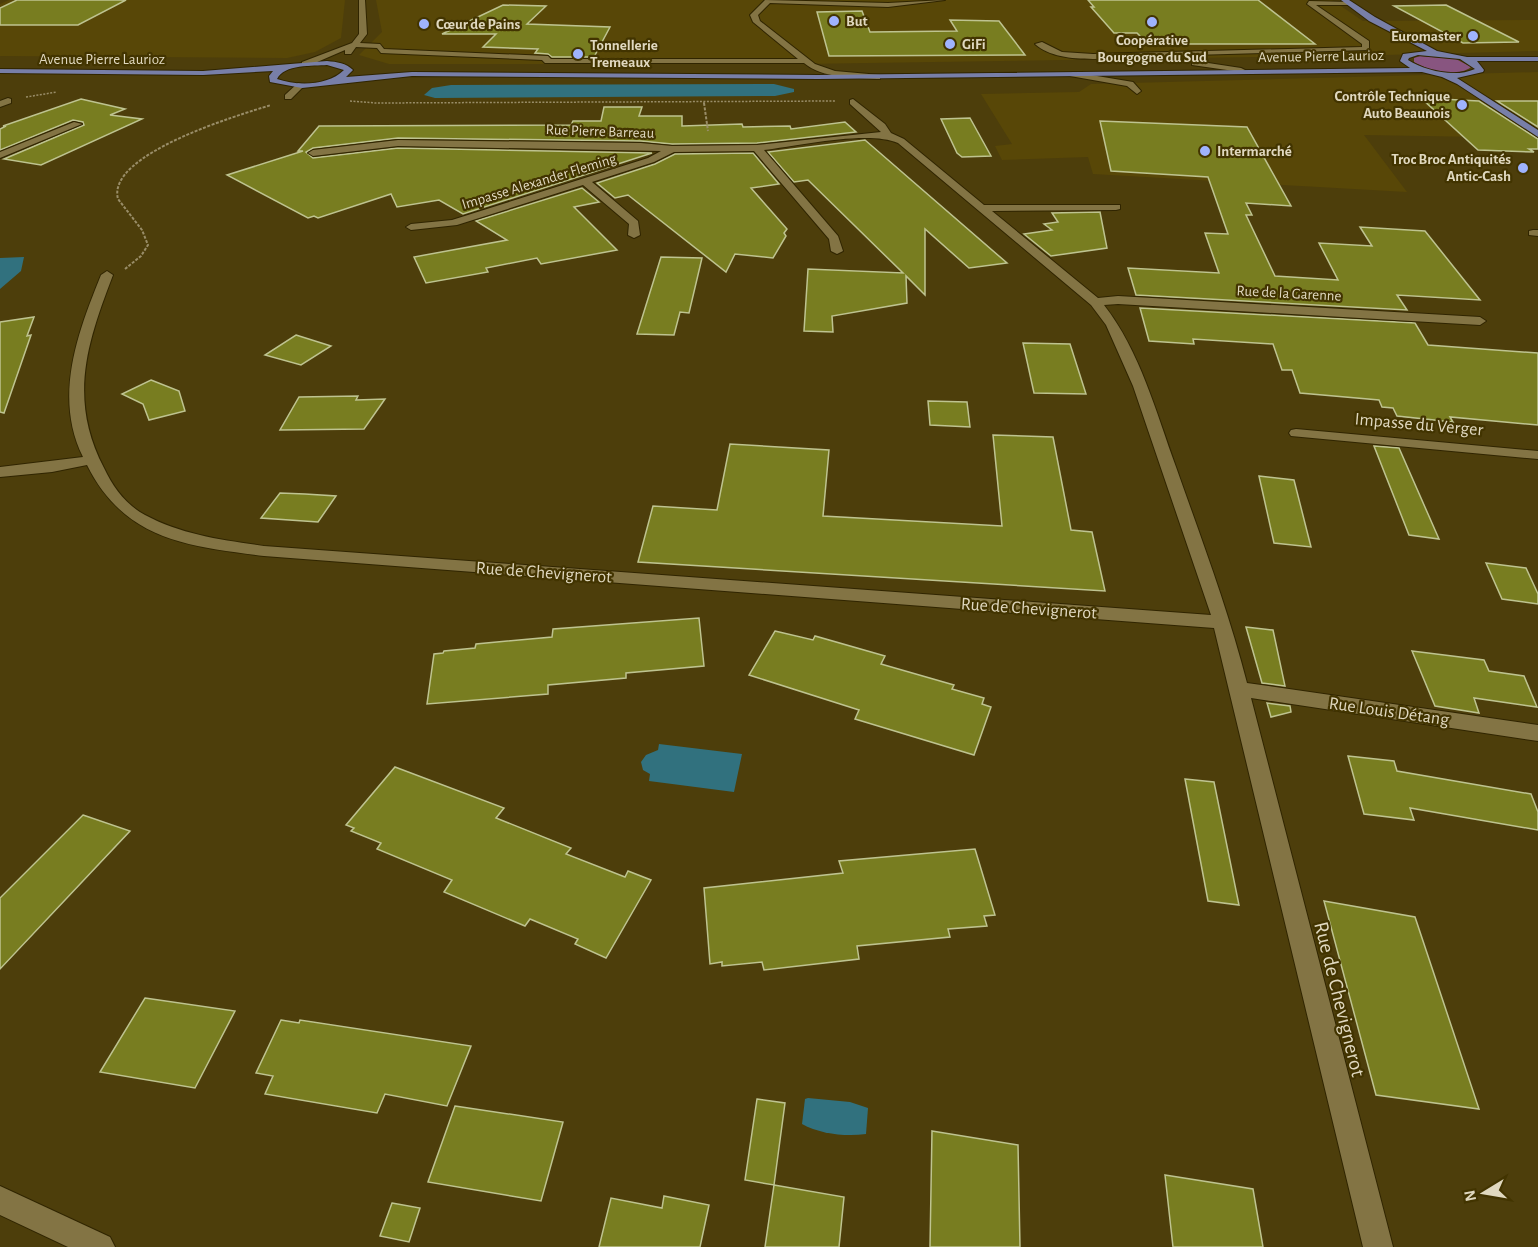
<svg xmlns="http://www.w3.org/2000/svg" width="1538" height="1247" font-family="'Alegreya Sans',sans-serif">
  <rect width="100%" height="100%" fill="#4d3e0b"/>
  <g fill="#584707">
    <polygon points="9,0 345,0 341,38 315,52 287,58 0,56 0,4"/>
    <polygon points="376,0 1332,0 1363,21 1538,20 1538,51 1384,55 801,64 389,64 359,55 382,32"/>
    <polygon points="1538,72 1538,138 1364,135 1407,192 1093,174 1088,157 1002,160 995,146 1012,144 981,94 1079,92 1091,84"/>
  </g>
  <path fill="#885580" d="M1420,56l36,3 15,8c-13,11 -44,4 -57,-5v-4z"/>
  <g fill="#31717e">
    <polygon points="774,84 794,89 794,92 775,96 435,98 424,95 432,88 451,85"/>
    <polygon points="24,257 21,271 0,289 0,258"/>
    <polygon points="659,744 742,754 734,792 649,781 650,774 643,770 641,762 646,755 658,750"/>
    <path d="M808,1098l42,4 18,6 -2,26c-20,3 -46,0 -64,-10l3,-25z"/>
  </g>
  <g fill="#787d20" stroke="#bec390" stroke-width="1.5">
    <polygon points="17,0 126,0 78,25 0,25 0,8"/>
    <polygon points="1088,0 1258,0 1315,44 1148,44 1137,33 1114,33 1091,7 1094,7"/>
    <polygon points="503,5 546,6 527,24 610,27 594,57 552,57 548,54 535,53 538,49 483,47 496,34 442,34"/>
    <polygon points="1446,5 1519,42 1463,43 1394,6"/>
    <polygon points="862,11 870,32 957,31 950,20 999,21 1025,55 829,56 817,12"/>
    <polygon points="1421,98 1479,101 1538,139 1538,149 1529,149 1534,152 1478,150"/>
    <polygon points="81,99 125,109 110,115 142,119 41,165 4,159 84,125 83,122 73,120 0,150 0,129 6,126 3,126"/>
    <polygon points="1497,101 1538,101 1538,127"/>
    <polygon points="604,107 642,107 639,116 682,116 682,126 742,124 743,127 790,126 791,129 845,122 856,132 757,143 672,144 641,141 398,138 313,148 306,152 313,158 398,148 652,153 463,214 439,200 397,207 391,194 318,218 314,216 308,218 227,175 303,151 298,151 319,126 571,125 573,121 601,121"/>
    <polygon points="970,118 991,156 962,157 957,153 941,119"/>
    <polygon points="1100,121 1247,127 1291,206 1246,203 1252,215 1246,215 1275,276 1338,280 1319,243 1372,246 1360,227 1425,231 1480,300 1397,295 1407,310 1136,295 1128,268 1219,273 1205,233 1228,234 1208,177 1111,171"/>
    <polygon points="865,140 1007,263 969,268 925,229 925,295 906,276 907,303 832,316 833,332 804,331 808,269 903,273 808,180 794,182 768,152"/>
    <polygon points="753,153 779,184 751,188 787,229 784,233 786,236 773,258 735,254 726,272 628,195 615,198 597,183 655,164 675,154"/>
    <polygon points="582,188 599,202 574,207 617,250 541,264 537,258 486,268 488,272 426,283 414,257 507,240 476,221"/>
    <polygon points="1100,212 1107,248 1051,256 1024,234 1052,230 1044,224 1058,222 1052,213"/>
    <polygon points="661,257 702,258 689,313 680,312 674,335 637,334"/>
    <polygon points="1140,308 1415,323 1428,345 1538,353 1538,425 1450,417 1453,422 1397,416 1393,408 1382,407 1379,400 1300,393 1292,370 1282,370 1273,344 1193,339 1194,344 1149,341"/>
    <polygon points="34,317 27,336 31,335 4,413 0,412 0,322"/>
    <polygon points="296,335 331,346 301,365 265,355"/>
    <polygon points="1023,343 1070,344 1086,394 1034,393"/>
    <polygon points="151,380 179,391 185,411 149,420 143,404 122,394"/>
    <polygon points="358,396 356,400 385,399 364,429 280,430 299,397"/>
    <polygon points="928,401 967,402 970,427 930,425"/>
    <polygon points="993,435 1053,437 1071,530 1092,532 1105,591 638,562 653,506 717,510 730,444 829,450 823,516 1002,526"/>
    <polygon points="1374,446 1399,448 1439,539 1409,535"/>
    <polygon points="1259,476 1294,480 1311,547 1274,543"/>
    <polygon points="280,493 305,494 336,496 318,522 261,518"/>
    <polygon points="1486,563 1526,568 1538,594 1538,604 1502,599"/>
    <polygon points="699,618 704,666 626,673 626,678 548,685 548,694 427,704 434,654 443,653 444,651 475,648 476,644 552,637 553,629"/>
    <polygon points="1246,627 1273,630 1285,686 1262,683"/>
    <polygon points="775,631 813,640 815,636 885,656 881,664 954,685 952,689 984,698 982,704 991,707 974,755 855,719 859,710 749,675"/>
    <polygon points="1412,651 1484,660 1489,671 1524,676 1537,707 1474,698 1479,713 1435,706"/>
    <polygon points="1267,703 1290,706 1291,712 1271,717"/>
    <polygon points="1348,756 1394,761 1397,771 1531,794 1538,812 1538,830 1410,808 1414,820 1364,814"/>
    <polygon points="395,767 504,808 496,818 571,848 566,854 625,877 628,871 651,880 606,958 575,944 578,939 530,919 525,926 444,892 452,880 377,849 381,843 351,831 354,828 346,825"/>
    <polygon points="1185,779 1214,782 1239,905 1208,901"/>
    <polygon points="83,815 130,831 0,969 0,898"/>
    <polygon points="975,849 995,915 984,916 987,926 948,929 950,937 857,946 859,959 764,970 762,962 722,966 722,962 710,964 704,888 843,873 839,861"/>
    <polygon points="1324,901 1415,917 1479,1109 1376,1095"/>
    <polygon points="145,998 235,1011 195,1088 100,1072"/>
    <polygon points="281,1020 299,1023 300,1020 471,1046 447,1106 385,1094 377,1113 265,1094 273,1076 256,1073"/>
    <polygon points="757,1099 785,1103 774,1185 745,1180"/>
    <polygon points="455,1106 563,1122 541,1201 428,1182"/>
    <polygon points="932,1131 1018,1145 1020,1247 930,1247"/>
    <polygon points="1165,1175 1253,1189 1263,1247 1173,1247"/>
    <polygon points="774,1185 844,1197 839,1247 765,1247"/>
    <polygon points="664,1196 709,1205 700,1247 599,1247 611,1198 662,1208"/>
    <polygon points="392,1203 420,1208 409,1242 380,1236"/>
  </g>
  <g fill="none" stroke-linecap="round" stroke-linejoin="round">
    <g stroke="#302500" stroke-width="2">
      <g id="minor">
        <path d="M359,0h6l2,34 -7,9 20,1 4,5 164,7 3,3h247l-45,-37 -3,-7 15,-15 123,3 57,-3 -57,7 -118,-4 -12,12 2,6 55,43 20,7 45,4v4h-3c-23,-2 -54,0 -73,-16h-259l-3,-3 -161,-7 -4,-5 -21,-1 -5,7h-6v-4l-37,16h-6v-4l50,-19 7,-9z"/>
        <path d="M1309,1l41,1 -2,3h-32l53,36v9l-212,6 -4,2c-34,-3 -91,10 -118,-14l7,-2 20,10 31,2 269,-7v-3l-55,-40z"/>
        <polygon points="1195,61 1241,68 1245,70 1241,72 1192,65 1192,61"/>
        <polygon points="1073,72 1133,82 1141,91 1137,94 1127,86 1070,76 1069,74"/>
        <polygon points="298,83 305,85 291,99 285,99 285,95"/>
        <polygon points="8,98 11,99 11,103 0,107 0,101"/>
        <path d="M853,99l32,25 6,9 13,6 80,66h136v4l-4,1 -124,1 106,87 20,-2 362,21 6,4 -6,4 -362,-21 -14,1c36,46 52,107 72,162 25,71 52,142 71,216l291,42v16l-287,-43 142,549h-30l-149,-619 -950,-72c-76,-10 -139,-15 -177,-91l-35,7 -52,5v-10l83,-10c-30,-60 -5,-125 18,-182l6,-4 6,4c-26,68 -45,124 -9,193 9,19 22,37 41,47 37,20 78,25 119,31l947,69 -78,-229 -27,-61 -15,-20 -193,-162c-30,-13 -100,3 -134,7l74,86 5,15 -6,3 -6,-3 -2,-12 -75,-88 -80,1 -20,10 -62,20 46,39 2,14 -6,3 -6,-3 1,-11 -46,-39 -126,40 -46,5 -5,-3 5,-3 41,-4 196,-62 13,-7 -263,-5 -85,10 -5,-3 5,-3 85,-10 243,3 31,3 85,-1 124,-13 -31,-28v-4z"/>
        <polygon points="74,122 82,124 0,158 0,152"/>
        <polygon points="1533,230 1538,230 1538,236 1529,235 1529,231"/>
        <polygon points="1296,429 1538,451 1538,459 1291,436 1289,433 1291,430"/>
        <polygon points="0,1186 110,1237 115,1247 68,1247 0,1215"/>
      </g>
    </g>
    <g stroke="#302500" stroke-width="2">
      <path id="major" d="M1341,0h8l26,17 62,34 30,6h71v4h-61l7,9 -1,2 -26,6 81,52v7l-81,-53 -15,-7 -20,-5 -604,7 -406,-3 -110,12 -32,-6 -1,-6 4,-5 -70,4 -203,-2v-4l203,2 124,-10c10,1 19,2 26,9l-7,7 66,-5 406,3 592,-7 -10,-7 3,-7 24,-3 -58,-30zM1418,55l42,4 15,10c-20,9 -49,2 -67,-9l1,-2zM327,65l17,5c-16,16 -47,16 -67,9 7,-15 36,-13 50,-14z"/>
    </g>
    <g stroke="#998d68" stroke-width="1.5" stroke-dasharray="2 1.5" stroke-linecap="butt">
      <polyline points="26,97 57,92"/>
      <polyline points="350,101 376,103 835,101"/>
      <polyline points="704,102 704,105"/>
    </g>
    <g stroke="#998d68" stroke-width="2" stroke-dasharray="3 1.5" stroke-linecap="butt">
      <polyline points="704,103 708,131"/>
      <path d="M125,269l16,-13 7,-11 -6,-15 -24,-31c-12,-45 121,-84 153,-94"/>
    </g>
    <use href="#minor" fill="#837444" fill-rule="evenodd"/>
    <use href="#major" fill="#787fa8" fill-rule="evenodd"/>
  </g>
  <g fill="#9fb3fd" stroke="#423400" stroke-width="2">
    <circle cx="834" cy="21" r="6"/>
    <circle cx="1152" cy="22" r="6"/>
    <circle cx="424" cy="24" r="6"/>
    <circle cx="1473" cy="36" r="6"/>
    <circle cx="950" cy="44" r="6"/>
    <circle cx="578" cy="54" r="6"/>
    <circle cx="1462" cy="105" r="6"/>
    <circle cx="1205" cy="151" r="6"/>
    <circle cx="1523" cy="168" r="6"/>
  </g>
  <g text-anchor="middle" stroke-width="4.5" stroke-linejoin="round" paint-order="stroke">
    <g font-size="15" font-weight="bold" fill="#e0d8bf" stroke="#423400" text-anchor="start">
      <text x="846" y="26">But</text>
      <text x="436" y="29">Cœur de Pains</text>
      <text x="1461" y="41" text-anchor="end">Euromaster</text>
      <text x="1152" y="45" text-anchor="middle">Coopérative<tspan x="1152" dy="17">Bourgogne du Sud</tspan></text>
      <text x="962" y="49">GiFi</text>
      <text x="590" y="50">Tonnellerie<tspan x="590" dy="17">Tremeaux</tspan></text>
      <text x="1450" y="101" text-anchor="end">Contrôle Technique<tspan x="1450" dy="17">Auto Beaunois</tspan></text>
      <text x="1217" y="156">Intermarché</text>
      <text x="1511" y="164" text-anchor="end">Troc Broc Antiquités<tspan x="1511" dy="17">Antic-Cash</tspan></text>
    </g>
    <g font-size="15" fill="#e0d8bf" stroke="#423400">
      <text transform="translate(1321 56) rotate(-1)" y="5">Avenue Pierre Laurioz</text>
      <text x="102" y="64">Avenue Pierre Laurioz</text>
      <text transform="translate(600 131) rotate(2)" y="5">Rue Pierre Barreau</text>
      <text transform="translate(539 181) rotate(-17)" y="5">Impasse Alexander Fleming</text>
      <text transform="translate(1289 293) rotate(3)" y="5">Rue de la Garenne</text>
    </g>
    <g font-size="18" fill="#e0d8bf" stroke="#423400">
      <text transform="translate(1419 424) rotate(5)" y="6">Impasse du Verger</text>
      <text transform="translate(544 572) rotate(4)" y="6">Rue de Chevignerot</text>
      <text transform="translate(1029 608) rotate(4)" y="6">Rue de Chevignerot</text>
      <text transform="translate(1389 711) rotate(8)" y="6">Rue Louis Détang</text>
    </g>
    <g font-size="21" fill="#e0d8bf" stroke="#423400">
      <text transform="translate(1340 999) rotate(76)" y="7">Rue de Chevignerot</text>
    </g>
  </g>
  <g transform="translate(1484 1193) rotate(259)" stroke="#423400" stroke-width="4.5" paint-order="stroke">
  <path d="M0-4.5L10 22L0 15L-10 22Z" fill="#e0d8bf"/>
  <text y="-9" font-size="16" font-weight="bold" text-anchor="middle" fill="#e0d8bf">N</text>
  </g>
</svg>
